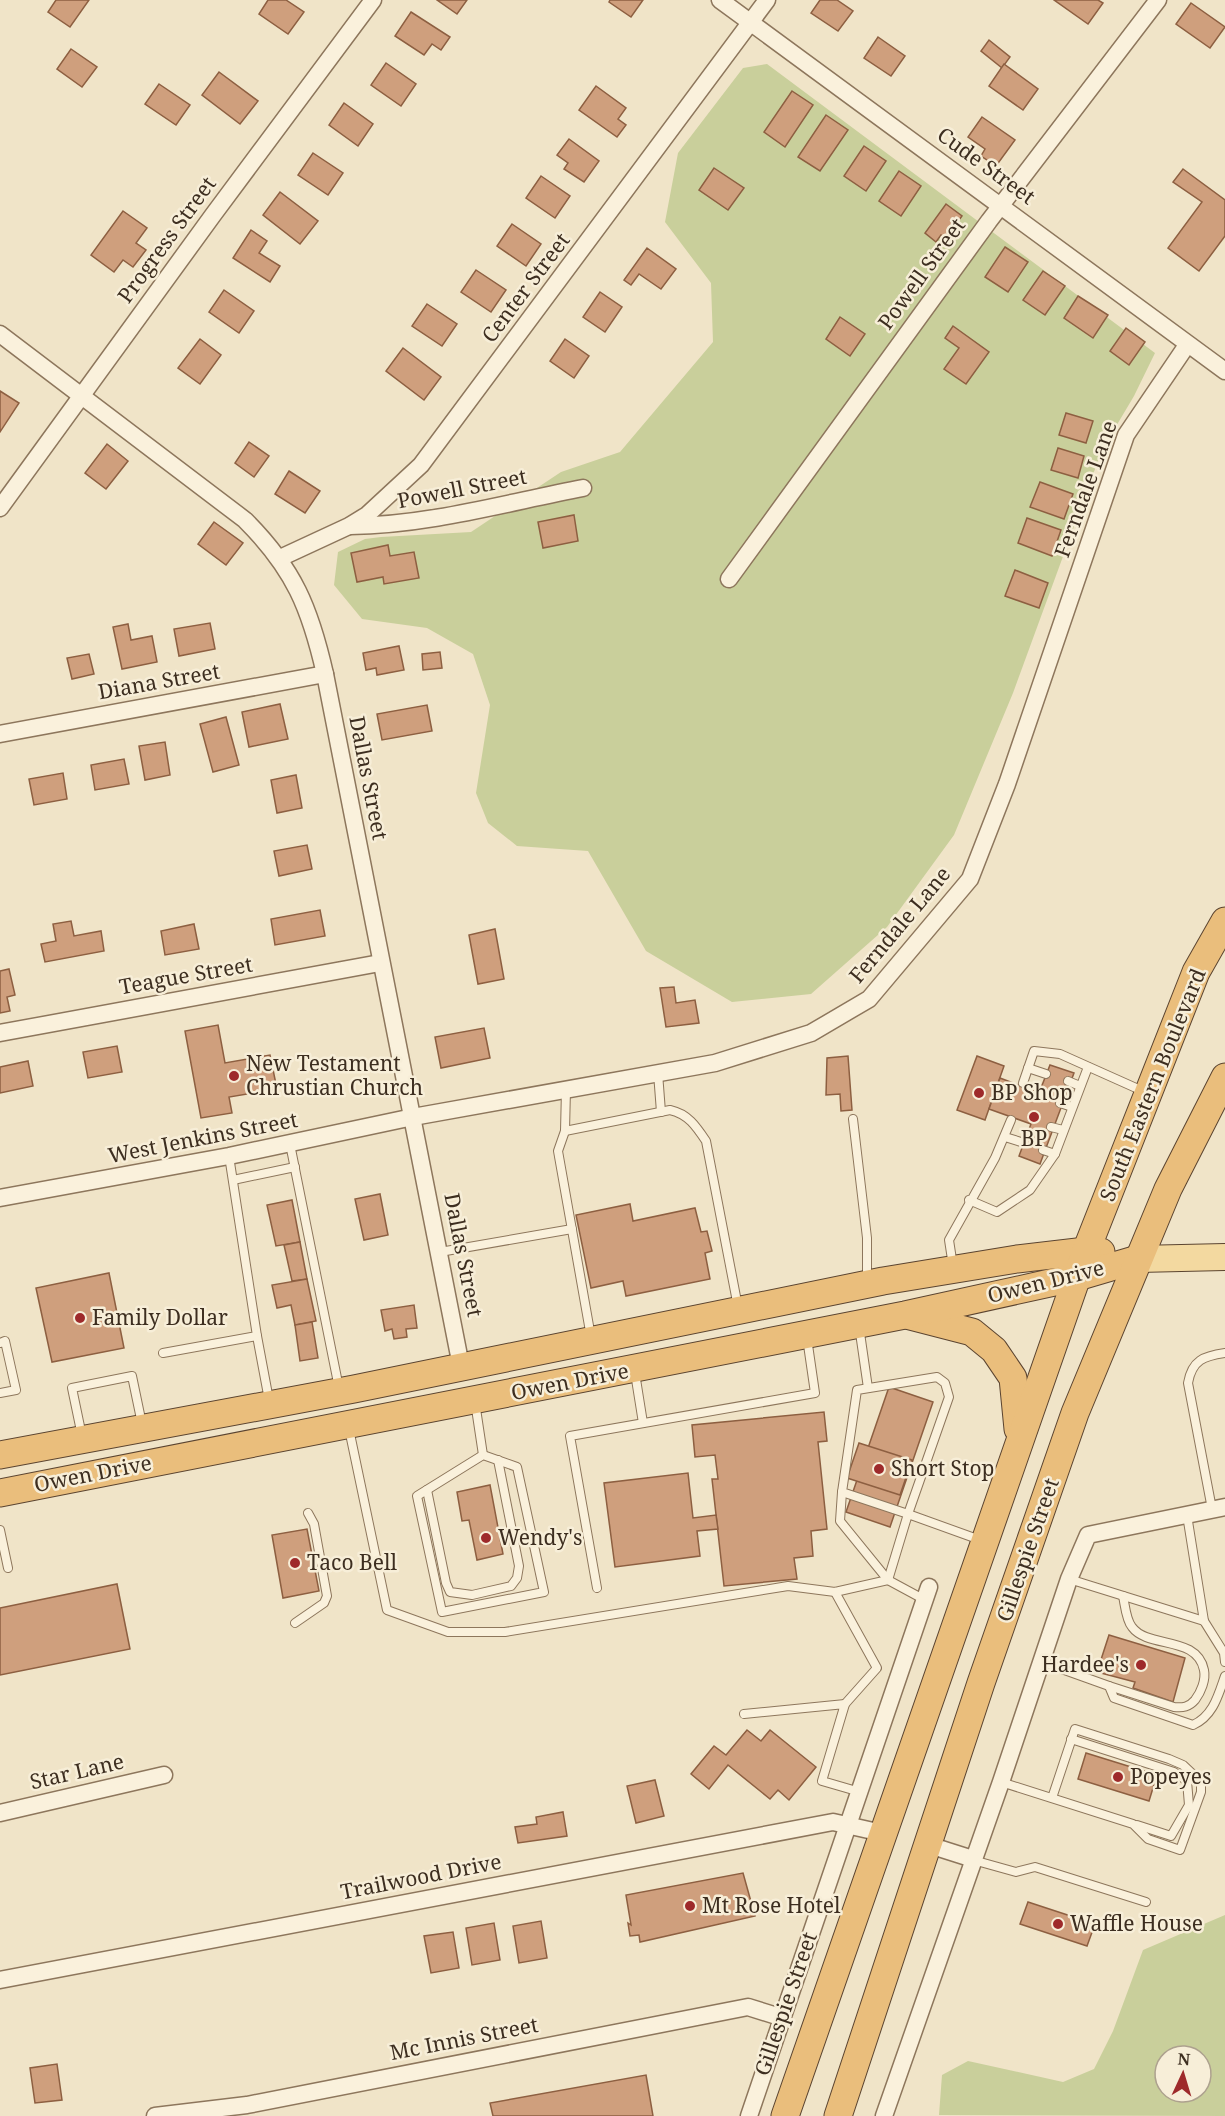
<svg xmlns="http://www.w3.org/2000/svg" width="1225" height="2116" font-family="'Noto Serif',serif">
  <rect width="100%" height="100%" fill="#f0e4c8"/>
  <g fill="#c9cf9b" fill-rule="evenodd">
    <polygon points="767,64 1155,353 1134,396 1102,450 1013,693 954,835 887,927 811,994 732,1002 646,951 588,851 517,846 488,823 476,793 490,705 473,654 427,628 362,619 334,585 338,552 365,539 381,537 471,532 561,472 620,452 713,342 711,283 665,222 678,153 743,68"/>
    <path d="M1225,1915v201l-286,-1 3,-40 26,-14 95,21 31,-13 19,-38 30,-81zM1165,2056h36v36h-36z"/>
  </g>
  <g fill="#cf9f7d" stroke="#8d5f41" stroke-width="1.5">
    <polygon points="56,0 89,0 70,27 48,12"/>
    <polygon points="268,0 286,0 304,12 288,34 259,14"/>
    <polygon points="437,0 467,0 457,14"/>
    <polygon points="610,0 643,0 631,17 609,2"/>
    <polygon points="820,0 837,0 853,11 838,31 811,13"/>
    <polygon points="1054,0 1098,0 1103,3 1088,24"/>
    <polygon points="1191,3 1225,27 1210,48 1176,24"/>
    <polygon points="411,12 450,37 441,50 432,44 424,55 395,36"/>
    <polygon points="878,37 905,56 891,76 864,58"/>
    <polygon points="989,40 1010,57 1002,68 981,51"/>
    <polygon points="71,49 97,67 82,87 57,69"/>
    <polygon points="386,63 416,84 401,106 371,85"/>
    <polygon points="1004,64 1038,89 1023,110 989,86"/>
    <polygon points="219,72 258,101 240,124 202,95"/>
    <polygon points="159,84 190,105 176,125 145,104"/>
    <polygon points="596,86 626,108 618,119 626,125 617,137 579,110"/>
    <polygon points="792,91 813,105 785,147 764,132"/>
    <polygon points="344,103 373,124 358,146 329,125"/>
    <polygon points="826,115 848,130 820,171 798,157"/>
    <polygon points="982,117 1015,140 996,166 981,156 985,149 968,137"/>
    <polygon points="569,139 599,161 584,182 564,169 568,163 557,155"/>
    <polygon points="864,146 886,161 866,191 844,176"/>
    <polygon points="313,153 343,173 328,195 298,175"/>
    <polygon points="714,168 744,188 728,210 699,190"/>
    <polygon points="1183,169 1225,200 1225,236 1199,271 1168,248 1202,202 1173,182"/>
    <polygon points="899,171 921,186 901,216 879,201"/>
    <polygon points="541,176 570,196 555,218 526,198"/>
    <polygon points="280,192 318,221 300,244 263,215"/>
    <polygon points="946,204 962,216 946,238 941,235 936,242 925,233"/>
    <polygon points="123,211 147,228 136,243 146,250 133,267 123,260 114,272 91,255"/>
    <polygon points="512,224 541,244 526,266 497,246"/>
    <polygon points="251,230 267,241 259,253 280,266 270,282 233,258"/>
    <polygon points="1005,247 1028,262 1008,292 985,277"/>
    <polygon points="647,248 676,269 661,289 639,274 631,285 624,280"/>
    <polygon points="476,270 506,290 491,312 461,292"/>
    <polygon points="1043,271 1065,286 1045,315 1023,300"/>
    <polygon points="224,290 254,311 239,333 209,312"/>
    <polygon points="600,292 622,307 605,332 583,317"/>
    <polygon points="1078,296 1108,315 1093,338 1064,318"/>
    <polygon points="427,304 457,324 442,346 412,326"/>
    <polygon points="840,317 865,334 850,356 826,339"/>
    <polygon points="953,326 989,352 966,384 944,369 959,348 945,338"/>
    <polygon points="1126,328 1145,342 1129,365 1110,351"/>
    <polygon points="200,339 221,355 200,384 178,368"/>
    <polygon points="565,339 589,356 574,378 550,361"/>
    <polygon points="403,348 441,377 424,400 386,371"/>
    <polygon points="0,391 19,403 0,432"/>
    <polygon points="1066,413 1093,421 1086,443 1059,435"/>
    <polygon points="249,442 269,456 254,477 235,463"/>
    <polygon points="107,444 128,461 106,489 85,473"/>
    <polygon points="1058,448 1084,456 1078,478 1051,470"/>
    <polygon points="289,471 320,491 305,513 275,494"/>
    <polygon points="1040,482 1073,494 1064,519 1030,507"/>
    <polygon points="574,515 578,541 543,548 538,522"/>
    <polygon points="1027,518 1061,530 1052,556 1018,543"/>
    <polygon points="214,522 243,543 226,565 198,544"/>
    <polygon points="388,545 390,556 414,552 419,578 384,584 383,577 357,582 351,553"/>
    <polygon points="1015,570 1048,583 1039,608 1005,596"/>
    <polygon points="210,623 215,649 179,656 174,629"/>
    <polygon points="128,624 131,640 152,636 157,662 122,669 113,627"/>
    <polygon points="399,646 404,670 377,675 376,668 366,670 363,653"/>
    <polygon points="440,652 442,668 423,670 422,654"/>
    <polygon points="89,654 94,674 72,679 67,658"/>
    <polygon points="280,704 288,739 249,747 242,712"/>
    <polygon points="427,705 432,731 382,740 377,714"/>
    <polygon points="226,717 239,765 213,772 200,724"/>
    <polygon points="165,742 170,775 145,780 139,746"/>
    <polygon points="124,759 129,784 95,790 91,765"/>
    <polygon points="63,773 67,799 34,805 29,779"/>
    <polygon points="296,775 302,808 277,813 271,780"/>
    <polygon points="307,845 312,869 279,876 274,851"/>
    <polygon points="320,910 325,936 275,945 271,919"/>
    <polygon points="71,921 74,936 101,931 104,951 45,962 41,944 56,941 53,924"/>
    <polygon points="194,924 199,949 165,955 161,931"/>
    <polygon points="495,929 504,979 478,984 469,935"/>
    <polygon points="9,969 15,995 7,997 10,1011 0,1013 0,971"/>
    <polygon points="674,987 676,1003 695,1000 699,1023 666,1027 660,988"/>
    <polygon points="218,1025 225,1063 270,1055 277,1089 229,1097 232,1113 201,1118 185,1031"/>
    <polygon points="484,1028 490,1058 441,1068 435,1037"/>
    <polygon points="117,1046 122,1072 88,1078 83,1052"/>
    <polygon points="848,1056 852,1110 841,1111 840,1094 826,1095 827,1058"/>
    <polygon points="977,1056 1004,1066 985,1120 957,1110"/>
    <polygon points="28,1061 33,1086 0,1093 0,1067"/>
    <polygon points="1050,1065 1074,1073 1040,1164 1019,1156 1031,1124 989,1109 1000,1078 1039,1093"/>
    <polygon points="380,1194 388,1235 364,1240 355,1199"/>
    <polygon points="292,1200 300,1242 276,1246 267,1205"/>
    <polygon points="630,1204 633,1221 695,1208 701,1232 707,1231 712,1251 705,1253 710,1279 626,1296 623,1281 591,1288 576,1215"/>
    <polygon points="300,1242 307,1279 292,1281 284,1245"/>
    <polygon points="109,1273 124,1348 52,1362 36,1288"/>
    <polygon points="307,1279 316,1321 295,1325 291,1305 277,1308 272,1285"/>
    <polygon points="414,1305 417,1328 406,1329 407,1337 394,1339 392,1329 385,1331 381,1310"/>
    <polygon points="312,1322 318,1358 300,1361 295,1325"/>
    <polygon points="889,1387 933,1402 890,1527 846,1512"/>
    <polygon points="824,1412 827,1441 818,1442 827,1529 811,1531 813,1556 794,1558 797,1579 724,1586 712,1479 718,1479 715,1455 695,1457 692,1425"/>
    <polygon points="859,1443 912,1460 900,1495 847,1478"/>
    <polygon points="688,1473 693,1518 716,1515 718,1529 697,1531 700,1556 615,1567 604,1483"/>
    <polygon points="490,1485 503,1554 477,1560 469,1520 462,1521 457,1492"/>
    <polygon points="307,1529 319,1591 283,1598 272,1535"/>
    <polygon points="117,1584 130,1649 0,1675 0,1608"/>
    <polygon points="1109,1635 1185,1658 1173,1702 1133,1688 1135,1682 1097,1672"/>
    <polygon points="747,1730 761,1741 770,1730 816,1767 789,1800 778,1790 770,1799 728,1765 709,1789 691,1774 714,1746 726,1755"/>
    <polygon points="1086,1753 1157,1775 1149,1801 1078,1779"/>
    <polygon points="655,1780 664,1816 636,1823 627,1786"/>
    <polygon points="563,1812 567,1836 518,1843 515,1827 537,1824 536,1817"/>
    <polygon points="743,1873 755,1916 640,1942 639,1935 630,1936 628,1923 631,1925 626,1895"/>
    <polygon points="1028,1902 1095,1924 1087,1946 1020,1924"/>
    <polygon points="541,1921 547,1958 519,1963 513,1926"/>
    <polygon points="494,1923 500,1960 472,1965 466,1928"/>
    <polygon points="453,1932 459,1968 431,1973 424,1936"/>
    <polygon points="57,2064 62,2100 35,2103 30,2068"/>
    <polygon points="646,2075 653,2116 493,2116 490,2103"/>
  </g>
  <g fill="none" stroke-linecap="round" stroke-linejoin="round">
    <g stroke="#8d765c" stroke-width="10">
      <g id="service">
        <polyline points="1028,1068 1046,1074"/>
        <polyline points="658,1073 661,1112"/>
        <polyline points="1068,1081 1080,1086"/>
        <polyline points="1023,1083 1034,1051 1060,1054 1145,1092"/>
        <polyline points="566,1089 565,1131 558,1151 591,1337"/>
        <polyline points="1060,1103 1072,1107"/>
        <polyline points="853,1119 867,1238 867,1280"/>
        <polyline points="1051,1127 1063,1130"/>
        <path d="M565,1131l105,-21c18,4 26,16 36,31l32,166"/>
        <polyline points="1005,1137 1021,1142"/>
        <polyline points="290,1144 339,1388"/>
        <polyline points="1043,1150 1055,1154"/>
        <polyline points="233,1180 295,1167"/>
        <polyline points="969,1200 997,1212 1030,1190 1055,1154 1088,1067"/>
        <polyline points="440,1252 572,1229"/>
        <polyline points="953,1266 949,1240 995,1158 1011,1120"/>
        <polyline points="859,1326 868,1388"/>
        <polyline points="257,1336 269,1400"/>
        <polyline points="0,1343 5,1341 16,1390 0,1393"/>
        <polyline points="163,1353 257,1336 229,1156"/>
        <polyline points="635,1373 643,1423"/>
        <polygon points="937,1377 945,1383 949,1397 908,1514 842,1492 857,1390"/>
        <polyline points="475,1402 483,1455"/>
        <polyline points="349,1429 387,1610 448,1632 505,1632 788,1586 835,1592 888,1580"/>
        <polyline points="82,1436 72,1388 132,1376 142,1424"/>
        <polygon points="483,1455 517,1467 544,1592 442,1612 417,1496"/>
        <polyline points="427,1490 446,1583 450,1592 472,1595 511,1586 517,1578 519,1566 498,1460"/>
        <polyline points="842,1492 840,1521 888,1580 925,1600"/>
        <path d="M1212,1509l-24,-126c4,-23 16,-27 37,-30"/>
        <polyline points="1187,1515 1204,1621"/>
        <polyline points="0,1530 8,1568"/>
        <polyline points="1069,1579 1204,1621 1224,1653 1225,1662"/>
        <polyline points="888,1580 908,1514 983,1541"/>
        <polyline points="597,1588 570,1436 815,1393 807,1338"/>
        <polyline points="835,1592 877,1668 845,1704"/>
        <polyline points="295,1623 324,1603 327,1596 314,1524 308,1513"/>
        <path d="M1042,1662l67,24 5,12 79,27c20,-9 25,-29 32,-49"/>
        <path d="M1109,1686l65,21c9,1 15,0 21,-7 6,-8 11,-20 9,-30 -7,-35 -56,-21 -72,-43 -6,-7 -7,-22 -9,-31"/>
        <polyline points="744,1714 845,1704 822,1781 860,1792"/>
        <polyline points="1071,1739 1174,1772 1187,1781 1189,1805 1171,1836 1137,1825"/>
        <polyline points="1001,1782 1133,1824 1148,1839 1180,1850 1201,1792 1201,1782 1183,1765 1169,1759 1075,1729 1052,1798"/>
        <polyline points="973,1860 1016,1872 1035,1867 1146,1902"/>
      </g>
    </g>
    <g stroke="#8d765c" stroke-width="19">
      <g id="minor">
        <polyline points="720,0 1225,371"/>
        <path d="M0,334l245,186c49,49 65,88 80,154l136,692"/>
        <polyline points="0,508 213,215 373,0"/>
        <path d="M350,526c80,-1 155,-23 233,-38"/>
        <polyline points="280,558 349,526 367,515 421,465 767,0"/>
        <polyline points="729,579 989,221 1158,0"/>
        <polyline points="0,734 325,674"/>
        <polyline points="0,1033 380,963"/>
        <polyline points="0,1198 229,1156 413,1117 715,1063 811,1033 869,999 970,879 1007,784 1126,435 1187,345"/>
        <polyline points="0,1813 164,1775"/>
        <polyline points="929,1845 973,1859"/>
        <polyline points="0,1980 833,1822 882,1833"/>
        <polyline points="155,2116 247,2105 748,2007 780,2017"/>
        <polyline points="749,2116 929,1587"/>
        <polyline points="884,2116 1001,1782 1069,1579 1088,1535 1225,1507"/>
      </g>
    </g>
    <g stroke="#5b4430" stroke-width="28">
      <polyline id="primary" points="1138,1259 1225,1257"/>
    </g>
    <g stroke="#5b4430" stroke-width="29">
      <g id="trunk">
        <polyline points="910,1316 972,1332 994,1350 1013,1378 1018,1429"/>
        <polyline points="0,1455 354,1389 883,1281 1017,1259 1086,1251 1101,1252"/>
        <polyline points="0,1493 905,1315 1077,1277 1138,1259"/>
        <polyline points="785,2116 1086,1251 1196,972 1225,921"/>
        <polyline points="838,2116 981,1683 1075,1413 1168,1189 1225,1077"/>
      </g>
    </g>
    <use href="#service" stroke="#faf1dc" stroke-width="8"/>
    <use href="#minor" stroke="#faf1dc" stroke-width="16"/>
    <use href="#primary" stroke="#f3d9a0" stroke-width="26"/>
    <use href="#trunk" stroke="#eabe7c" stroke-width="27"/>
  </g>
  <g fill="#9e2a2b" stroke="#f7eed8" stroke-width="2">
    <circle cx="234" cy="1076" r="6"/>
    <circle cx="979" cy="1093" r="6"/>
    <circle cx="1034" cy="1117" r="6"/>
    <circle cx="80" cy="1318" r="6"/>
    <circle cx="879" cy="1469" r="6"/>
    <circle cx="486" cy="1538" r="6"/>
    <circle cx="295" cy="1563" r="6"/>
    <circle cx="1141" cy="1665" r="6"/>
    <circle cx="1118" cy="1777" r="6"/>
    <circle cx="690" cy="1906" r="6"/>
    <circle cx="1058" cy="1924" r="6"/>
  </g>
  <g text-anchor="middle" stroke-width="5" stroke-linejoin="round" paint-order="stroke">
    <g font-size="21" fill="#3d2e20" stroke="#f7eed8">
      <text transform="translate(986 166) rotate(36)" y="7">Cude Street</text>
      <text transform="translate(167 240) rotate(-54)" y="7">Progress Street</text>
      <text transform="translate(922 274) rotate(-54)" y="7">Powell Street</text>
      <text transform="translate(526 288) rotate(-53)" y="7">Center Street</text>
      <text transform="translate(462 489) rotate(-11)" y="7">Powell Street</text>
      <text transform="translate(1086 489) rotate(-70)" y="7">Ferndale Lane</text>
      <text transform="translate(159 682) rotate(-10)" y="7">Diana Street</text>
      <text transform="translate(368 778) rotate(79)" y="7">Dallas Street</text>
      <text transform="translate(900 925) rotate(-50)" y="7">Ferndale Lane</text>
      <text transform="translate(186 976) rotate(-10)" y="7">Teague Street</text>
      <text transform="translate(1153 1085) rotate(-68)" y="7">South Eastern Boulevard</text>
      <text transform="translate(203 1138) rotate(-11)" y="7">West Jenkins Street</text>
      <text transform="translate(463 1255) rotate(79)" y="7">Dallas Street</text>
      <text transform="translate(1046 1282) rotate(-14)" y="7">Owen Drive</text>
      <text transform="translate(570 1382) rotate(-11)" y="7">Owen Drive</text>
      <text transform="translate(93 1474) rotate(-11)" y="7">Owen Drive</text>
      <text transform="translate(1028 1550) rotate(-71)" y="7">Gillespie Street</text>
      <text transform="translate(77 1772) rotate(-13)" y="7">Star Lane</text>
      <text transform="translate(421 1877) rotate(-11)" y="7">Trailwood Drive</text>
      <text transform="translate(786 2004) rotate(-71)" y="7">Gillespie Street</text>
      <text transform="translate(464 2039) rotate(-11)" y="7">Mc Innis Street</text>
    </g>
    <g font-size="21" fill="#3d2e20" stroke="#f7eed8" text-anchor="start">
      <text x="246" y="1071">New Testament<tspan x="246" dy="24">Chrustian Church</tspan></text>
      <text x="991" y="1100">BP Shop</text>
      <text x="1034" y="1146" text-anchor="middle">BP</text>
      <text x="92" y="1325">Family Dollar</text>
      <text x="891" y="1476">Short Stop</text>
      <text x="498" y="1545">Wendy's</text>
      <text x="307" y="1570">Taco Bell</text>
      <text x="1129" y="1672" text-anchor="end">Hardee's</text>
      <text x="1130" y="1784">Popeyes</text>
      <text x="702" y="1913">Mt Rose Hotel</text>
      <text x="1070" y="1931">Waffle House</text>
    </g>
  </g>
  <g transform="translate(1183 2074) rotate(4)"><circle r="28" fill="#f7eed8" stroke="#ada18e" stroke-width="1.5"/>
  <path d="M0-4.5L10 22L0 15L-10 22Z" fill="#9e2a2b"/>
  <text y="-9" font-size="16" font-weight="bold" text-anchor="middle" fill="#3d2e20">N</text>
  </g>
</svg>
